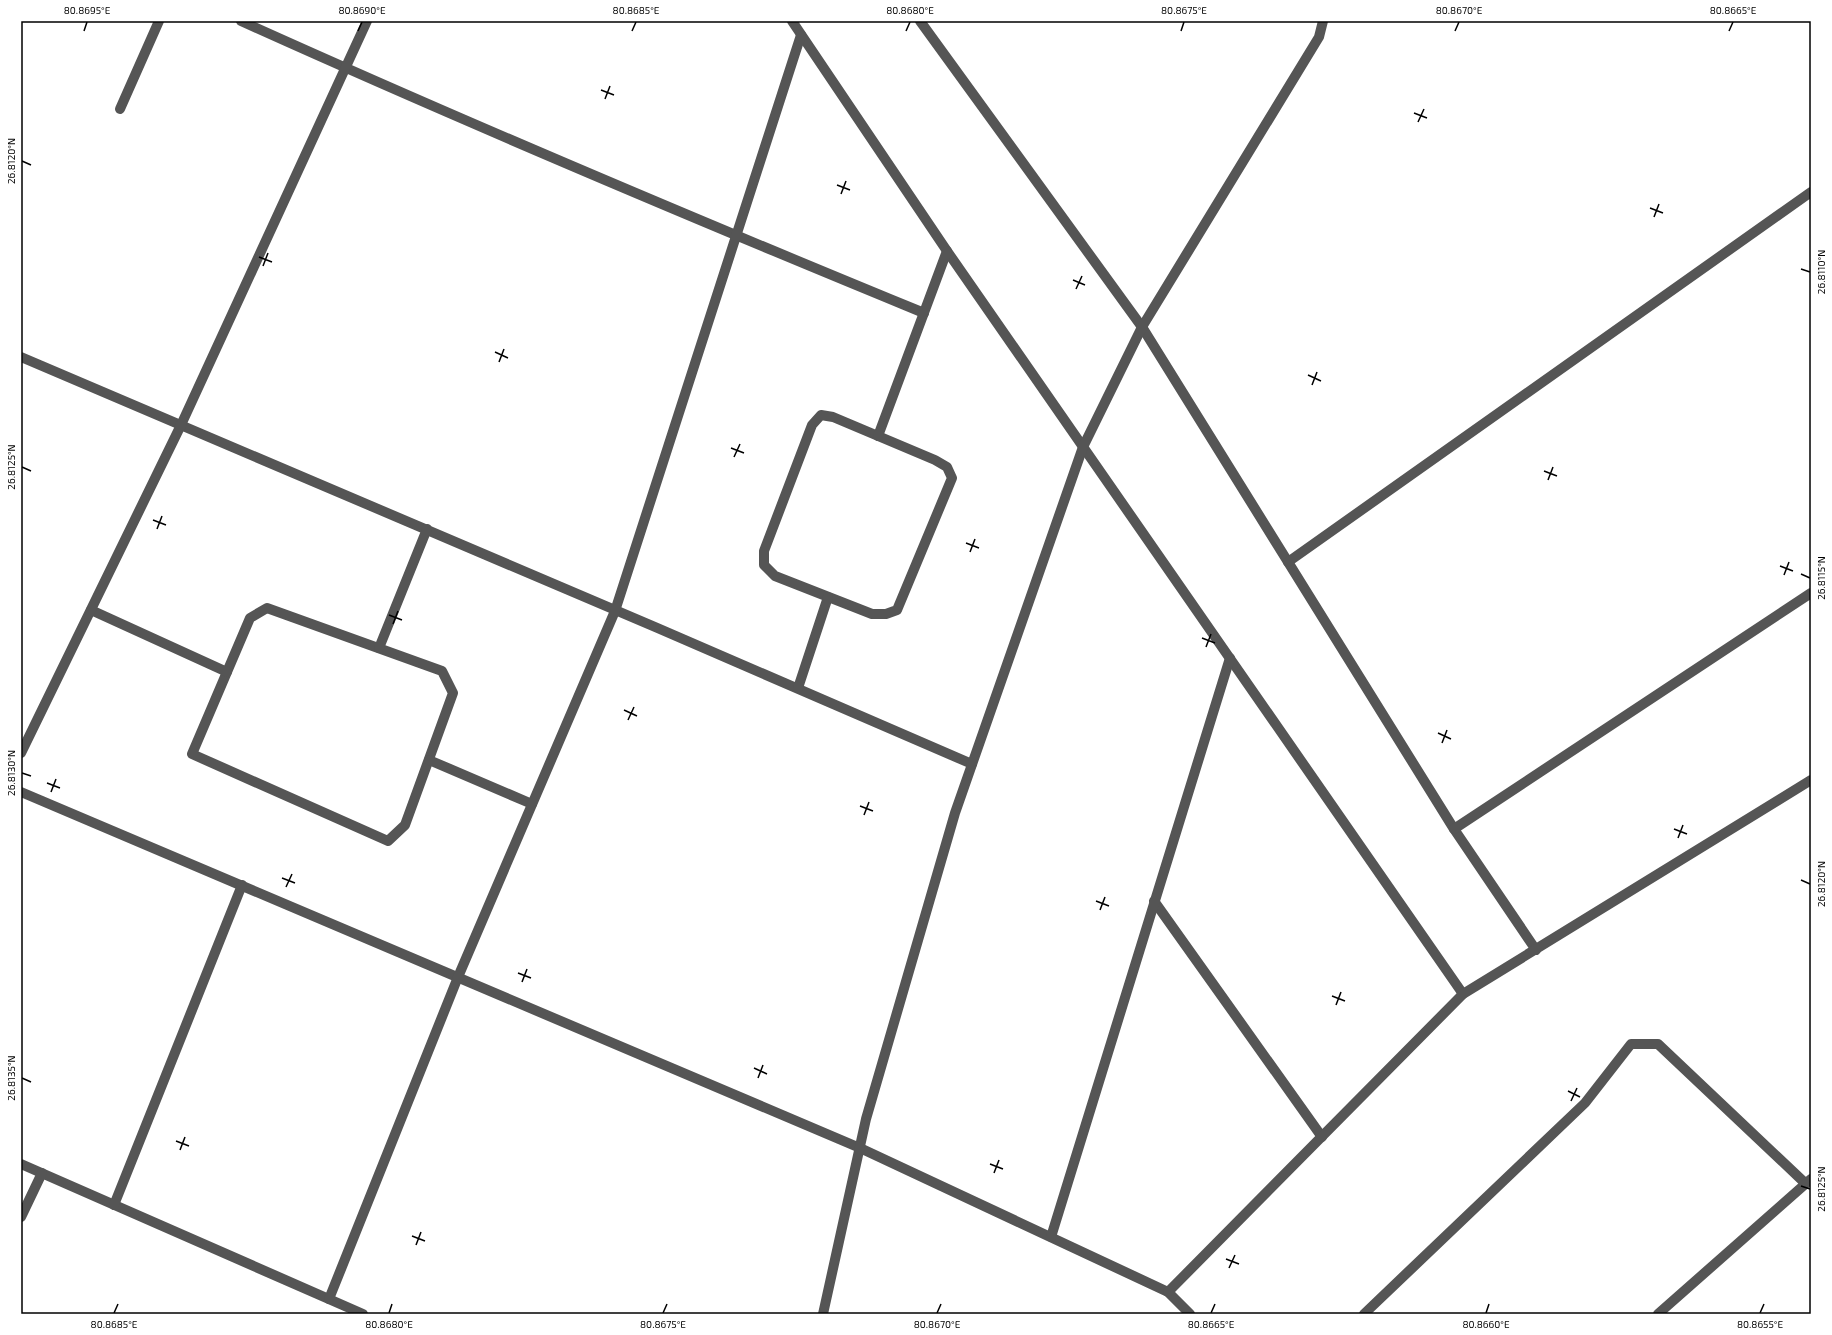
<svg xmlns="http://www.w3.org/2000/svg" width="1832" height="1335" font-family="'Exo 2',sans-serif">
  <rect width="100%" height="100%" fill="#fff"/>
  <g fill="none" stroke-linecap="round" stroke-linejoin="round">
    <g stroke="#555" stroke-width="10">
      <path d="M241,21c226,102 454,198 683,292"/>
      <polyline points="792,21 947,251 1463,994"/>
      <polyline points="920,21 1142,327 1454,829 1536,950"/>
      <polyline points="120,109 159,21"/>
      <path d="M21,357c317,135 635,269 951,407"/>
      <polygon points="821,415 833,417 935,460 947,467 952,478 897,610 886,614 872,614 775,576 764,565 764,551 812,425"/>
      <polyline points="878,436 947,251"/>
      <polyline points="1288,562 1811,192"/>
      <polygon points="267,608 442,671 453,693 405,825 388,841 192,754 250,618"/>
      <polyline points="91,610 227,672"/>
      <polyline points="379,648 427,529"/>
      <polyline points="798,688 828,597"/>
      <polyline points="21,753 181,425 367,21"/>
      <polyline points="429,760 532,804"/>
      <polyline points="21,792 860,1148 1168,1292 1190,1314"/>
      <polyline points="1454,829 1811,593"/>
      <polyline points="1154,901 1322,1137"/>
      <polyline points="21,1164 363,1314"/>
      <polyline points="114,1205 242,885"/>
      <polyline points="21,1217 42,1173"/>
      <polyline points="1051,1237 1230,658"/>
      <polyline points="1168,1292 1463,994 1811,780"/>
      <polyline points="329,1299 458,977 615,611 801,35"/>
      <polyline points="823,1314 866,1119 955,813 1083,447 1142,327 1319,37 1323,21"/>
      <polyline points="1364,1314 1585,1103 1631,1044 1658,1044 1805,1183"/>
      <polyline points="1658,1314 1811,1179"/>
    </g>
  </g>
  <path fill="none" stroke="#000" stroke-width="1.5" d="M84,31l3,-9M358,31l4,-9M632,31l4,-9M906,31l4,-9M1181,31l3,-9M1455,31l4,-9M1729,31l4,-9M601,90l13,5M605,99l5,-13M1414,113l13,5M1418,122l6,-13M22,161l9,4M837,185l13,5M841,194l5,-13M1650,208l13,5M1654,217l5,-13M259,257l13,5M263,266l5,-13M1801,269l9,3M1073,280l12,5M1076,289l6,-13M495,352l13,6M499,362l5,-13M1308,375l13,6M1312,385l5,-13M731,448l13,5M734,457l6,-13M22,467l9,4M1544,471l13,5M1548,480l5,-13M153,520l13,5M157,529l5,-13M966,543l13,5M970,552l5,-13M1780,566l13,5M1801,574l9,4M1784,575l5,-13M389,615l13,5M393,624l5,-13M1202,638l13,5M1206,647l5,-13M624,710l13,6M628,720l6,-13M1438,733l13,6M1442,743l5,-13M22,773l9,3M47,783l13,5M51,792l5,-13M860,806l13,5M864,815l5,-13M1674,829l13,5M1678,838l5,-13M282,878l13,5M1801,880l9,4M286,887l6,-13M1096,901l13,5M1100,910l5,-13M518,973l13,5M522,982l5,-13M1332,996l13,5M1336,1005l5,-13M754,1068l13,6M22,1078l9,4M758,1078l5,-13M1568,1091l12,6M1571,1101l6,-13M176,1141l13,5M180,1150l5,-13M990,1164l13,5M994,1173l5,-13M1801,1186l9,3M412,1236l13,5M416,1245l5,-13M1226,1259l13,5M1229,1268l6,-13M114,1313l4,-9M389,1313l3,-9M663,1313l4,-9M937,1313l4,-9M1211,1313l4,-9M1486,1313l3,-9M1760,1313l4,-9"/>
  <rect width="1832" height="1335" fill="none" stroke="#ffffff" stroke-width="44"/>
  <rect x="22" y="22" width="1788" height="1291" fill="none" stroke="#000" stroke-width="1.5"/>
  <g font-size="10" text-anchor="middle" fill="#000">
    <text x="87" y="14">80.8695°E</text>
    <text x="362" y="14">80.8690°E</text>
    <text x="636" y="14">80.8685°E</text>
    <text x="910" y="14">80.8680°E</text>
    <text x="1184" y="14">80.8675°E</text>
    <text x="1459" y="14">80.8670°E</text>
    <text x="1733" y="14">80.8665°E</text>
    <text transform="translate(11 161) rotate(-90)" y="4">26.8120°N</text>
    <text transform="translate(1821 272) rotate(-90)" y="4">26.8110°N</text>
    <text transform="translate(11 467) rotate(-90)" y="4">26.8125°N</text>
    <text transform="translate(1821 578) rotate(-90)" y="4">26.8115°N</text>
    <text transform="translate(11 773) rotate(-90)" y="4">26.8130°N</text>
    <text transform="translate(1821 884) rotate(-90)" y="4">26.8120°N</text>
    <text transform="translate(11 1078) rotate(-90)" y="4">26.8135°N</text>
    <text transform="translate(1821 1189) rotate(-90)" y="4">26.8125°N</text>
    <text x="114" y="1328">80.8685°E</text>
    <text x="389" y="1328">80.8680°E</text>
    <text x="663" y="1328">80.8675°E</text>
    <text x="937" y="1328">80.8670°E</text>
    <text x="1211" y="1328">80.8665°E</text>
    <text x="1486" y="1328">80.8660°E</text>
    <text x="1760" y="1328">80.8655°E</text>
  </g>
</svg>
